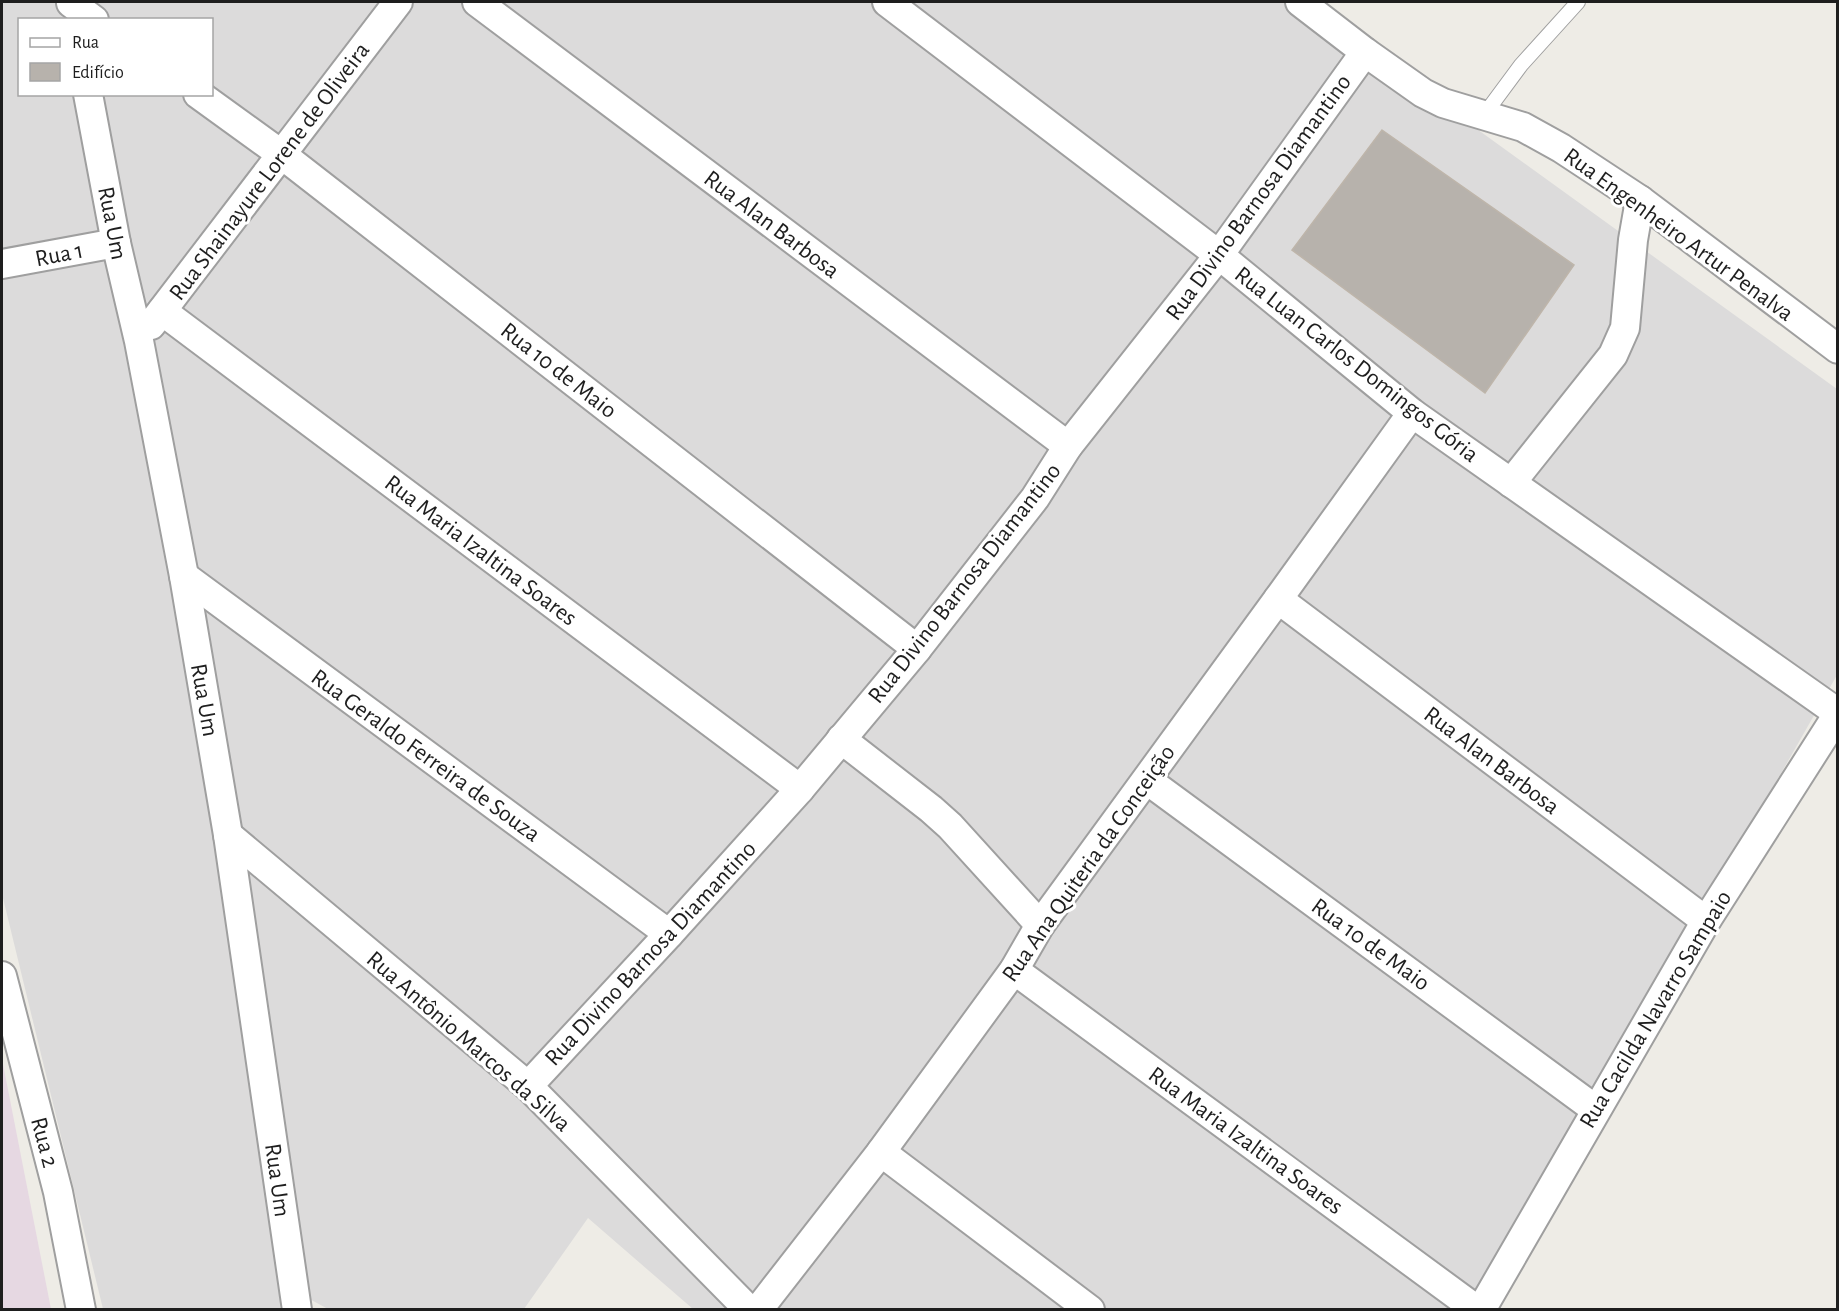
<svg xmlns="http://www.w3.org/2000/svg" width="1839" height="1311" font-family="'Alegreya Sans',sans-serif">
  <rect width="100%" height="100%" fill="#eeece6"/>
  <path fill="#dcdbdb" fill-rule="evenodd" d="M2,2h1299l536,387v286l-361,634h-783l-105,-91 -64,91h-196l-48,-26v26h-177l-101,-415zM20,20h192v74h-192z"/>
  <polygon fill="#e6d8e2" points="2,1059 51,1309 2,1309"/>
  <polygon fill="#b7b2ac" stroke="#beb5aa" stroke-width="1.5" points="1382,130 1574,265 1485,393 1292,250"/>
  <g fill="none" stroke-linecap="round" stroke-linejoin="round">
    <g stroke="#9f9f9f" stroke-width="16">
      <polyline id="service" points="1484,115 1521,65 1578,2"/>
    </g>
    <g stroke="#9f9f9f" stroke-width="32">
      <g id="minor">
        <polyline points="477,2 1068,446"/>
        <polyline points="887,2 1219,255 1412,413 1838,713"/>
        <polyline points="1300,2 1365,52 1423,93 1443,103 1523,127 1561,148 1640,200 1838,349"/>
        <polyline points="71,3 94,20"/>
        <polyline points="88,94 116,243 139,341 184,576 228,835 297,1310"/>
        <polyline points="198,94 281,154 917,649"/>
        <polyline points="2,264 116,243"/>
        <polyline points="162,311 800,789"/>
        <polyline points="151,325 398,2"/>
        <polyline points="1511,483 1613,355 1625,328 1633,240 1640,200"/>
        <polyline points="184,576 669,934"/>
        <polyline points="1278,599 1706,921"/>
        <polyline points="841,739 931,809 950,826 1040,925"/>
        <polyline points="1147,780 1595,1109"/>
        <polyline points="228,835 528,1086 749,1310"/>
        <polyline points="1014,970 1477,1310"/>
        <polyline points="2,976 58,1192 81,1310"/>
        <polyline points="528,1086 669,934 800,789 917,649 1035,498 1068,446 1219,255 1365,52"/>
        <polyline points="881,1152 1090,1310"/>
        <polyline points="758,1310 881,1152 1014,970 1040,925 1278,599 1412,413"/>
        <polyline points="1481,1310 1706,921 1838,714"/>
      </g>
    </g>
    <use href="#service" stroke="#fff" stroke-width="14"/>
    <use href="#minor" stroke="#fff" stroke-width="28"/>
  </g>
  <g text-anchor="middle" stroke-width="6" stroke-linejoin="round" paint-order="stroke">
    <g font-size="24" fill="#1e1e1e" stroke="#fff">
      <text transform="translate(269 171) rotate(-53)" y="8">Rua Shainayure Lorene de Oliveira</text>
      <text transform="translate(1258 197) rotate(-54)" y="8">Rua Divino Barnosa Diamantino</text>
      <text transform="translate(113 223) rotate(79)" y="8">Rua Um</text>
      <text transform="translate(772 224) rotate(37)" y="8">Rua Alan Barbosa</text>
      <text transform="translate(1679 234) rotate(36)" y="8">Rua Engenheiro Artur Penalva</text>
      <text transform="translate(59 254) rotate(-11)" y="8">Rua 1</text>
      <text transform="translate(1357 364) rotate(38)" y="8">Rua Luan Carlos Domingos Gória</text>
      <text transform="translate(559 370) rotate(38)" y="8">Rua 10 de Maio</text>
      <text transform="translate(481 550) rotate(37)" y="8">Rua Maria Izaltina Soares</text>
      <text transform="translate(964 583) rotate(-52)" y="8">Rua Divino Barnosa Diamantino</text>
      <text transform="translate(205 700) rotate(80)" y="8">Rua Um</text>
      <text transform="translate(426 755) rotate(36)" y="8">Rua Geraldo Ferreira de Souza</text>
      <text transform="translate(1492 760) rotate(37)" y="8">Rua Alan Barbosa</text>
      <text transform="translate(1088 863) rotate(-55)" y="8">Rua Ana Quiteria da Conceição</text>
      <text transform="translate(1371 944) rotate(36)" y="8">Rua 10 de Maio</text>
      <text transform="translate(650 953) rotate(-47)" y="8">Rua Divino Barnosa Diamantino</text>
      <text transform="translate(1655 1009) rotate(-59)" y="8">Rua Cacilda Navarro Sampaio</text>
      <text transform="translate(469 1041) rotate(41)" y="8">Rua Antônio Marcos da Silva</text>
      <text transform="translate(1246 1140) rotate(36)" y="8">Rua Maria Izaltina Soares</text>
      <text transform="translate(45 1142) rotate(75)" y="8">Rua 2</text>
      <text transform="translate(278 1180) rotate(82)" y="8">Rua Um</text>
    </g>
  </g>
  <rect width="1839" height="1311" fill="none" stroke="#1e1e1e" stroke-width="6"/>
  <rect x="18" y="18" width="195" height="78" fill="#ffffff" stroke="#a5a5a5" stroke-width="1.5"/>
  <rect x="30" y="38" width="30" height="9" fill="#ffffff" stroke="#a5a5a5" stroke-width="1.5"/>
  <text x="72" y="48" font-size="18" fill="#1e1e1e">Rua</text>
  <rect x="30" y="63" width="30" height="18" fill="#b7b2ac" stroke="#a5a5a5" stroke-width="1.5"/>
  <text x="72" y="78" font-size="18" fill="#1e1e1e">Edifício</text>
</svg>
